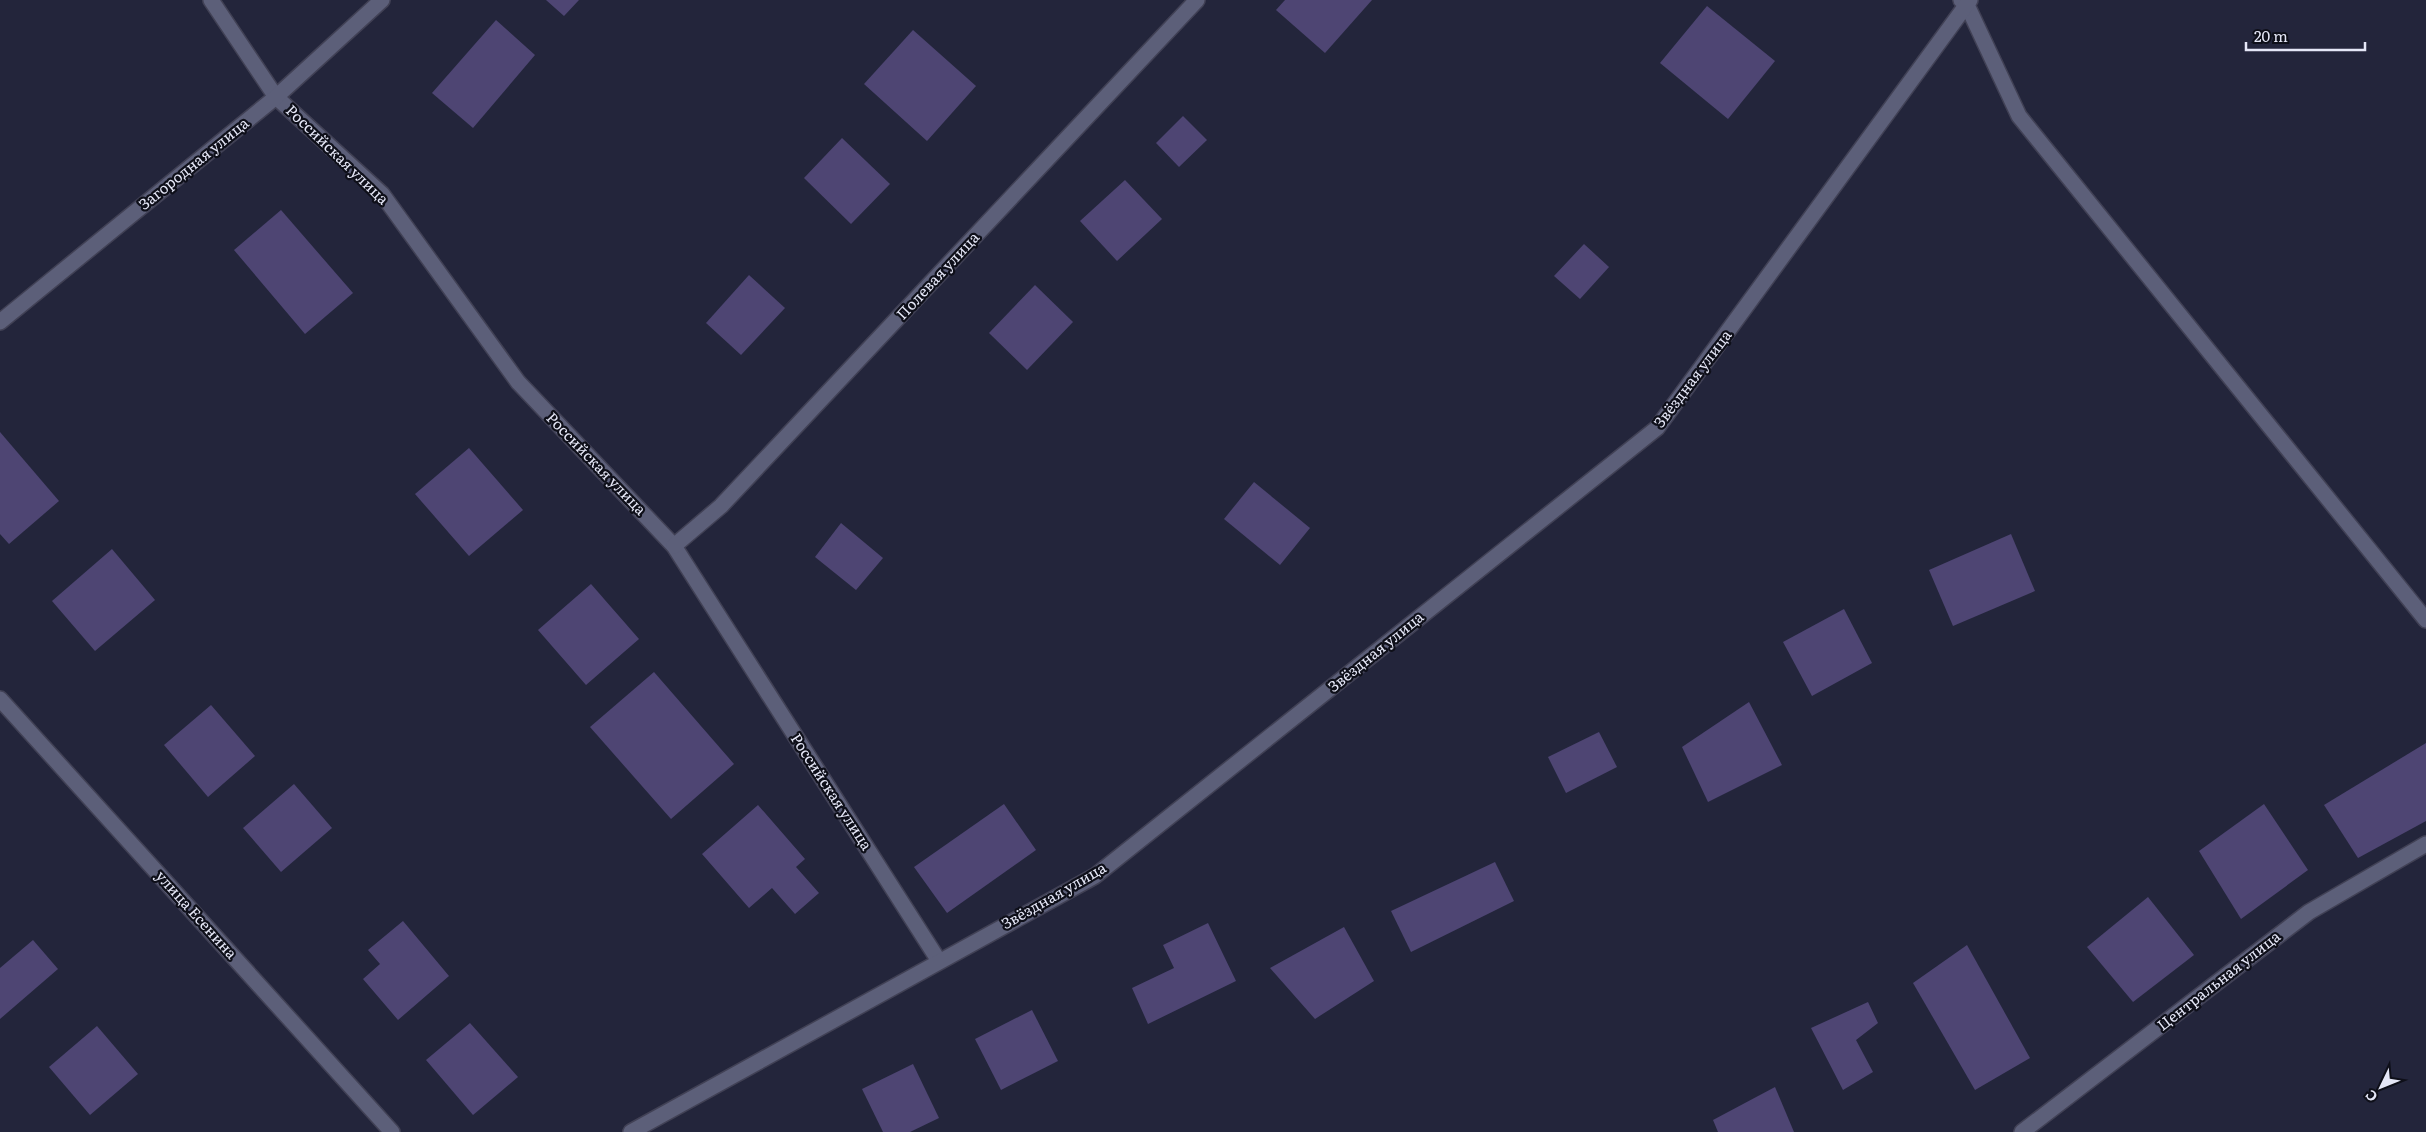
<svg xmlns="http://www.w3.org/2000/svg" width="2426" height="1132" font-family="Literata,serif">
  <rect width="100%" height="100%" fill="#23253b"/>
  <g fill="#4e4573">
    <polygon points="546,0 579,0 564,16"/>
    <polygon points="1285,0 1372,0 1325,53 1276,10"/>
    <polygon points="1707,6 1775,61 1728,119 1660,63"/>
    <polygon points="496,20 535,55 473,128 432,93"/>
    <polygon points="913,30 976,86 927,141 864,84"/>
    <polygon points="1183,116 1207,140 1179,167 1156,143"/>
    <polygon points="842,138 890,184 851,224 804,178"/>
    <polygon points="1125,180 1162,219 1117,261 1080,221"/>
    <polygon points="281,210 353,293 305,334 234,250"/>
    <polygon points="1584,244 1609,267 1580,299 1554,276"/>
    <polygon points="749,275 785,308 741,355 706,323"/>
    <polygon points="1035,285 1073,322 1027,370 989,333"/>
    <polygon points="0,432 59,501 9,544 0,534"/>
    <polygon points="469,448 523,510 469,556 415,494"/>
    <polygon points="1254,482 1310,528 1280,565 1224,519"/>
    <polygon points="841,523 883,558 856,590 815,557"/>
    <polygon points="2011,534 2035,591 1953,626 1929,570"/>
    <polygon points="112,549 155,600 95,651 52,601"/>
    <polygon points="591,584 639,639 586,685 538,630"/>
    <polygon points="1844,609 1872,663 1812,696 1783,642"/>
    <polygon points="654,672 734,764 671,819 590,727"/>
    <polygon points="1749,702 1782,765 1708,802 1682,747"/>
    <polygon points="211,705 255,756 208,797 164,745"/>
    <polygon points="1599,732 1617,767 1566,793 1548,757"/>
    <polygon points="2426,743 2426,821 2358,858 2324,805"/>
    <polygon points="294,784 332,828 281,872 243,828"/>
    <polygon points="1004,804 1036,850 947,913 914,867"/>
    <polygon points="2264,804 2308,870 2241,919 2199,851"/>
    <polygon points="758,805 805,859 796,867 819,893 795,914 772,888 749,908 702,854"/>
    <polygon points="1495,862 1514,901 1411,952 1391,911"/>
    <polygon points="2148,897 2194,955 2133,1002 2087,947"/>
    <polygon points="403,921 449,976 398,1020 363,979 380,964 368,950"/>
    <polygon points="1208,923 1236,981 1148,1024 1132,988 1174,968 1163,945"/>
    <polygon points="1344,927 1374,981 1315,1019 1270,968"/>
    <polygon points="33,940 58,969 0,1019 0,968"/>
    <polygon points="1967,945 2030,1058 1975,1090 1913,983"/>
    <polygon points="1868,1002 1878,1023 1856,1040 1873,1072 1843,1090 1811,1028"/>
    <polygon points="1032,1010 1058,1061 1001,1090 975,1039"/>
    <polygon points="470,1023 518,1077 473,1115 426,1060"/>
    <polygon points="97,1026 138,1074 90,1115 49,1067"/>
    <polygon points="913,1064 939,1118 910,1132 883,1132 862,1089"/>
    <polygon points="1775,1087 1794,1132 1718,1132 1713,1120"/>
  </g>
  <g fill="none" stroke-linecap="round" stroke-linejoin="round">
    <g stroke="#414155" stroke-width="18">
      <g id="minor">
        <polyline points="211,0 276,97 382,194 518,382 674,546 939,961"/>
        <polyline points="1961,0 1967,5 2019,116 2426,620"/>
        <polyline points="0,322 276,97 382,0"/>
        <polyline points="674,546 721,506 1197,0"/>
        <polyline points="0,699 392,1132"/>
        <polyline points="631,1132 1095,876 1657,428 1970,0"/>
        <polyline points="2022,1132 2309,912 2426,844"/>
      </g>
    </g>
    <use href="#minor" stroke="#5c5f79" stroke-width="15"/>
  </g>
  <g text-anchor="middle" stroke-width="4.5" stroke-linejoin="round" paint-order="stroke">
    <g font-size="15" fill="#e5e7f7" stroke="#0e0f19">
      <text transform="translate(337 155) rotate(44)" y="5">Российская улица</text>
      <text transform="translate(194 164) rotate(-39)" y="5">Загородная улица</text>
      <text transform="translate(938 276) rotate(-47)" y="5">Полевая улица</text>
      <text transform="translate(1693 379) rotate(-53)" y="5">Звёздная улица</text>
      <text transform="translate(596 464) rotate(46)" y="5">Российская улица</text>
      <text transform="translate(1376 652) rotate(-39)" y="5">Звёздная улица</text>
      <text transform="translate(831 792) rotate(57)" y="5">Российская улица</text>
      <text transform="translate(1054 896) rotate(-30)" y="5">Звёздная улица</text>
      <text transform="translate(196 915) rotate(48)" y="5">улица Есенина</text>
      <text transform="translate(2219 981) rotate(-38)" y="5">Центральная улица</text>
    </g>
  </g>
  <g transform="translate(2381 1087) rotate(227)" stroke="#0e0f19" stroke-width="4" paint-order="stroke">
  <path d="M0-4L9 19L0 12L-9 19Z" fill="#e5e7f7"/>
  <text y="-8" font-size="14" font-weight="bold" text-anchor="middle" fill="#e5e7f7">С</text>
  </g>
  <path d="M2246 42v8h119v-8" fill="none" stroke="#e5e7f7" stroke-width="2.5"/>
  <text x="2254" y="42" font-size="15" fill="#e5e7f7" stroke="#0e0f19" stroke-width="4" paint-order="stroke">20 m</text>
</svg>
